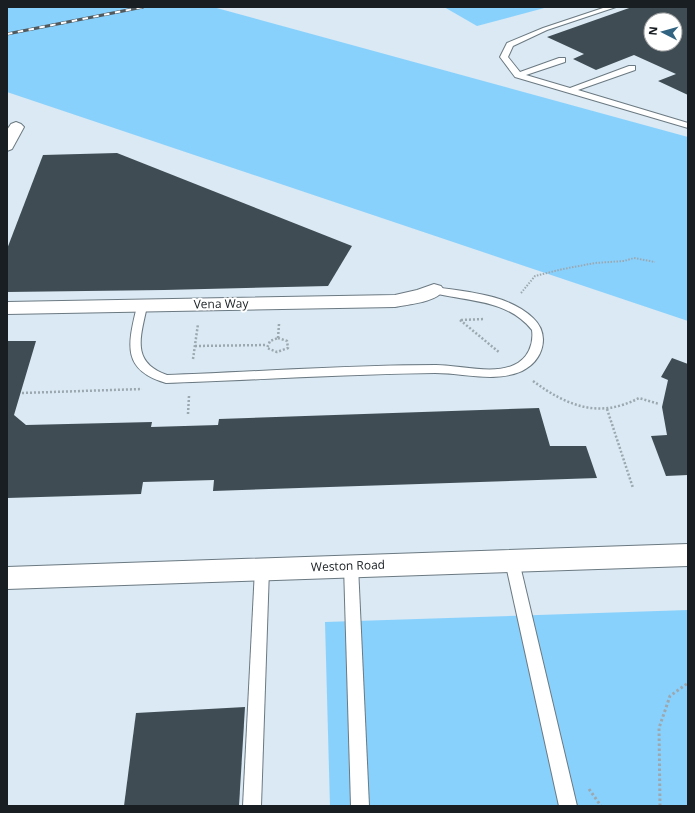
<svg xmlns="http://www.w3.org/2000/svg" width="695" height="813" font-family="'Open Sans',sans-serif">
  <rect width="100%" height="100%" fill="#dae9f3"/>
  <g fill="#89d1fd">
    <polygon points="7,7 213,7 688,137 688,321 7,92"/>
    <polygon points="444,7 548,7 477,26"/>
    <polygon points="688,610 688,806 330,806 325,622"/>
  </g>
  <g fill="#3f4c54" fill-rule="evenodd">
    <path d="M632,7h56v88l-30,-14 18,-7 -42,-19 -38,15 -23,-11 11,-5 -37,-17zM651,20h24v24h-24z"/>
    <polygon points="117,153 352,246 328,286 164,290 7,292 7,249 43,155"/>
    <polygon points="7,341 36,341 14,415 26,425 152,422 151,427 218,425 219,419 539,408 550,446 586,446 597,478 213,491 214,480 143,482 141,494 7,498"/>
    <polygon points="672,358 688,364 688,475 666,476 651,436 667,435 662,407 668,380 661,377"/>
    <polygon points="245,707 239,806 124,806 136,713"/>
  </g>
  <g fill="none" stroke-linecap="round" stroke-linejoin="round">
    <g stroke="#6b7982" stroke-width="2">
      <g id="lane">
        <polygon points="606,7 616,7 547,30 513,46 508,57 520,72 559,58 565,58 565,62 526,75 570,88 629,66 635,66 635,70 578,90 688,123 688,128 515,77 500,57 507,43 543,28"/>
        <path d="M434,287c33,5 74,7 99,31 18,17 10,43 -11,53 -27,12 -58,2 -87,2 -89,1 -179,7 -269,10 -45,-13 -38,-39 -29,-77l5,-3 5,3c-6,30 -17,56 20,69 89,-3 179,-10 269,-10 23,0 57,10 78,0 14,-6 20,-21 18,-35 -26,-32 -66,-28 -102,-38l-1,-2 1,-2z"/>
        <polygon points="512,555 517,557 519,561 577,806 559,806 505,561 507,557"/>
        <polygon points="351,560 356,562 358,566 369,806 351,806 344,566 346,562"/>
        <polygon points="262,563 267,565 269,569 261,806 243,806 255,569 257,565"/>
      </g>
    </g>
    <g stroke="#6b7982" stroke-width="2">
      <g id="street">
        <polygon points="16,122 21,124 24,127 12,149 7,151 7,130 11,124"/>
        <path d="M434,284l7,2 3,4c-9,13 -35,14 -49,17l-388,7v-12l388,-7 22,-5z"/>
      </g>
    </g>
    <g stroke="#6b7982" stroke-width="2">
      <polygon id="secondary" points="688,544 688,566 7,589 7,567"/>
    </g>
    <polyline stroke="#9ca8b0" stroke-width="2" stroke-dasharray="1.5 1.5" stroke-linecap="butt" points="521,293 535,276 563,269 595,263 624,261 634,258 655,262"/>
    <g stroke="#9ca8b0" stroke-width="2.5" stroke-dasharray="2 2" stroke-linecap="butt">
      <polyline points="460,320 500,353"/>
      <polyline points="461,320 484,319"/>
      <polygon points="278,338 287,341 288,348 277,352 267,348 270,341"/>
      <polyline points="278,338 279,324"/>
      <polyline points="195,346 267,345"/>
      <polyline points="193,359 198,324"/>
      <path d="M533,381c34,25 66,38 106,17l20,6"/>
      <polyline points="22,393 142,389"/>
      <polyline points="607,409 633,488"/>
      <polyline points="188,414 189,396"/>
    </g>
    <g stroke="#9ca8b0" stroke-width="3" stroke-dasharray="2.5 2.5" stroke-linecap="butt">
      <polyline points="589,789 601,806"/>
      <polyline points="660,806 659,728 670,696 688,683"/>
    </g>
    <use href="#lane" fill="#fff" fill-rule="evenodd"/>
    <use href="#street" fill="#fff" fill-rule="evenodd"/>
    <use href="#secondary" fill="#fff" fill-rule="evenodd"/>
    <g stroke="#50595e" stroke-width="3">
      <polyline id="rail" points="7,34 143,7"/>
    </g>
    <use href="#rail" stroke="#fff" stroke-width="2" stroke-dasharray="5.5" stroke-linecap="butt"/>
  </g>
  <g text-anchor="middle" stroke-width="4" stroke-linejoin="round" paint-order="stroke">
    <g font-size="12" fill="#181e21" stroke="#fff">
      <text transform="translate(221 304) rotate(-1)" y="4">Vena Way</text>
      <text transform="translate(348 566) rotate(-2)" y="4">Weston Road</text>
    </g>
  </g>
  <rect width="695" height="813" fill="none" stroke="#181e21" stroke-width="16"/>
  <g transform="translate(663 32) rotate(276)"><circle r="19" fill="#ffffff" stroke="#a3a5a6"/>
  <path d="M0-3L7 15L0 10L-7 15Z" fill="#326482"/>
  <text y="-6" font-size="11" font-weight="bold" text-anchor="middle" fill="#181e21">N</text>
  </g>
</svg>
